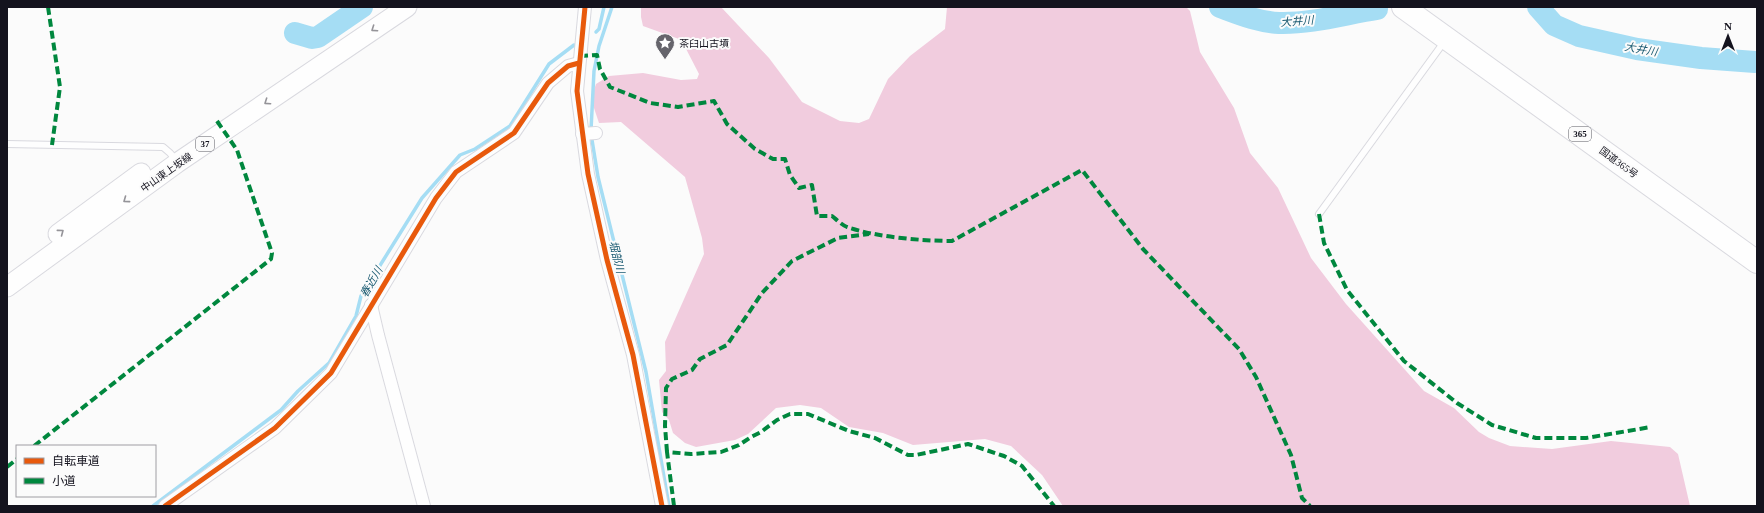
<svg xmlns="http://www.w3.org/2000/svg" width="1764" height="513" font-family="'Times New Roman','Noto Sans JP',serif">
  <rect width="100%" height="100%" fill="#fbfbfb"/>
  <polygon fill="#f1ccde" points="641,7 721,7 769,58 802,102 840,121 859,123 869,119 888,79 910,56 945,29 947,7 1186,7 1190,11 1200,52 1234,108 1250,153 1278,188 1311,258 1346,304 1424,391 1454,408 1479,432 1489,438 1510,446 1552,449 1611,441 1670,447 1678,454 1690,506 1063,506 1042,475 1011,446 985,439 913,445 883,433 849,427 821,408 800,405 776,408 748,434 735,440 696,447 685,443 673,433 669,420 662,412 659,380 666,371 665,342 704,254 702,238 685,177 621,122 599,123 591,99 596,84 609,76 643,73 681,80 697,79 699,74 683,43 679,39 643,26 641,17"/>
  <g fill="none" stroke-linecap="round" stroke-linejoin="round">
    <g stroke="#a5ddf4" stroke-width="3.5">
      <polyline points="612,7 599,46 594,71 591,130 592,140 598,177 646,372 669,506"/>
      <polyline points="596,32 599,29 604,7"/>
      <polyline points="153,506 281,410 298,391 329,363 356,316 361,296 422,198 460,155 475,149 510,126 549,64 574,45"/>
    </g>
    <g stroke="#a5ddf4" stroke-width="22">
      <path d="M1220,7c19,7 38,15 59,16 32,1 66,-9 98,-14"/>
      <polyline points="1538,7 1554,25 1579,36 1637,49 1701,58 1755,62"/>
      <polyline points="295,33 312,38 318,37 362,7"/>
    </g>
    <g stroke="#d9d9df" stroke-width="8">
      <g id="lane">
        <polyline points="7,144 163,147 170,153 176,160"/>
        <polyline points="1319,214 1444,42"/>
      </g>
    </g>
    <g stroke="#d9d9df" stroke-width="14">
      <g id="street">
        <polyline points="585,7 577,91 588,174 607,260 633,355 662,506"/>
        <polyline points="582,134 596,133"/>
        <polyline points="371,305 378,335 424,506"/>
        <polyline points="165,506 275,428 331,373 436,198 456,172 514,133 548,83 568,66 579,63"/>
      </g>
    </g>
    <g stroke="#d9d9df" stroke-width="21">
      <g id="primary">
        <polyline points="58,234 141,173"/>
        <polyline points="7,287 177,163 407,7"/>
      </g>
    </g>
    <g stroke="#d9d9df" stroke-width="24">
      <polyline id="highway" points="1403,7 1757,262"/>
    </g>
    <use href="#lane" stroke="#fefefe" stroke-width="6"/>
    <use href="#street" stroke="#fefefe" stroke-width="12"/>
    <use href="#primary" stroke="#fefefe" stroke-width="19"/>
    <use href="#highway" stroke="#fefefe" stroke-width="22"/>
    <g stroke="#00873e" stroke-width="4" stroke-dasharray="8 4" stroke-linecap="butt">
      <polyline points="48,7 60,87 52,145"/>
      <path d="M580,56l17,-1 3,14 10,18 40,16 28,4 36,-6 13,23 28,25 18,10h12l5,16 9,13 13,-3 5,31h15c5,4 10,9 15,11 28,10 76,14 105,14l130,-71 61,79 96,100 17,28 35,78 11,43 8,8"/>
      <polyline points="1319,214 1324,243 1347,290 1404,361 1457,403 1492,425 1536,438 1586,438 1651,427"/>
      <polyline points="34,446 271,259 272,253 237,150 217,121"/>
      <polyline points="667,452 665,426 666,388 672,379 692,370 700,359 727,345 762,293 792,261 838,238 869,234"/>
      <polyline points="7,467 17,459"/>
      <polyline points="674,506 667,452 691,454 721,452 739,445 751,437 761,432 777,420 790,414 808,414 849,431 875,438 908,455 916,455 968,444 1004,456 1022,466 1054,506"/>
    </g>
    <g stroke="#fbfbfb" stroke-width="8">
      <g id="cycleway">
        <polyline points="585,7 577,91 588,174 607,260 633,355 662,506"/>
        <polyline points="165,506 275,428 331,373 436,198 456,172 514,133 548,83 568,66 579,63"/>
      </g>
    </g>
    <use href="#cycleway" stroke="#e8590c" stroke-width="5"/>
  </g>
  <defs><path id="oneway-chevron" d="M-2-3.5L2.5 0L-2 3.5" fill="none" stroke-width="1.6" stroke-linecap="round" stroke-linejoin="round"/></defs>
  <g stroke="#959499">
    <use href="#oneway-chevron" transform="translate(374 29) rotate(146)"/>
    <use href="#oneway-chevron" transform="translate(267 102) rotate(146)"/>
    <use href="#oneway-chevron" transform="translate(126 200) rotate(144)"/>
    <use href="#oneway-chevron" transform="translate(61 232) rotate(-37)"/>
  </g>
  <defs>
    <g id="sight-pin" transform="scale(1)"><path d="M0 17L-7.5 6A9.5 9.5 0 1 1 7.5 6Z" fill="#65646b" stroke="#fbfbfb"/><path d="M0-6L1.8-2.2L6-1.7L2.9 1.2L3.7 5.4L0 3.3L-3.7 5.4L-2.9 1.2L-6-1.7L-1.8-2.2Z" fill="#fff"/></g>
  </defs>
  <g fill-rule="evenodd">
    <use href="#sight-pin" x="665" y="43"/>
  </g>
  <g text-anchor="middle" stroke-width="4" stroke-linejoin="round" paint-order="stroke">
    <g fill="#fbfbfb" stroke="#595960" stroke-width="1">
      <rect x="1569" y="127" width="22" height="14" rx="3"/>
      <rect x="196" y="137" width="18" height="14" rx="3"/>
    </g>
    <g font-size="9" font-weight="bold" fill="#14131e">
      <text x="1580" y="137">365</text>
      <text x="205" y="147">37</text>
    </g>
    <g font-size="10" fill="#14131e" stroke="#fbfbfb" text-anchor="start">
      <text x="679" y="47">茶臼山古墳</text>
    </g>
    <g font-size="10" fill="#14131e" stroke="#fbfbfb">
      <text transform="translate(1619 162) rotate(36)" y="4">国道365号</text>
      <text transform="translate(166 172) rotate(-35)" y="4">中山東上坂線</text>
    </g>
    <g font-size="11" font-style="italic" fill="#1a5a71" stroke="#fbfbfb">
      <text transform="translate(1297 21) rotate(-4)" y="4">大井川</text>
      <text transform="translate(1641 49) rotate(10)" y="4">大井川</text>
      <text transform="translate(617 257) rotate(76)" y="4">堀部川</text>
      <text transform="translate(371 282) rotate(-60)" y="4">春近川</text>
    </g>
  </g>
  <rect width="1764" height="513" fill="none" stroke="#14131e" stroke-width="16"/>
  <rect x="16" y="445" width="140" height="52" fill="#fbfbfb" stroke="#9f9ea3"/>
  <rect x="24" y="458" width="20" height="6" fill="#e8590c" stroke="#9f9ea3"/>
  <text x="52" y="465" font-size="12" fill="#14131e">自転車道</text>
  <rect x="24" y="478" width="20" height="6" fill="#00873e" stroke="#9f9ea3"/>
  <text x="52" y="485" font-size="12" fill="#14131e">小道</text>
  <g transform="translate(1728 36)" stroke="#fbfbfb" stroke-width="3" paint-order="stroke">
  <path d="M0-3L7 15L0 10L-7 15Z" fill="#14131e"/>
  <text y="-6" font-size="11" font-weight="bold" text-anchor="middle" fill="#14131e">N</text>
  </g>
</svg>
